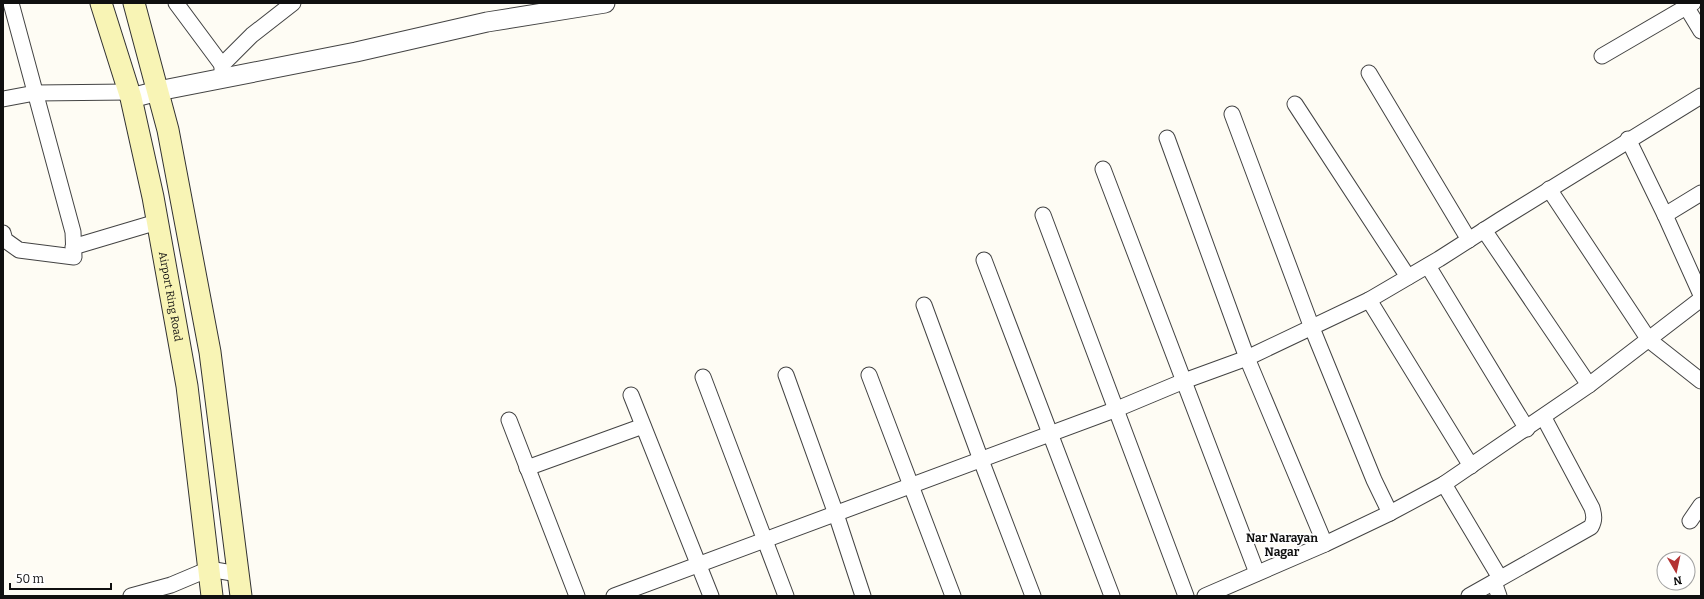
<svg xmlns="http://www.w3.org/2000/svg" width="1704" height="599" font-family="Bitter,serif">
  <rect width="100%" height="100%" fill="#fefcf4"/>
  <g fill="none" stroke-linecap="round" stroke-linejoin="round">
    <g stroke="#434343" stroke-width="17">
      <g id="minor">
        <polyline points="176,3 222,65"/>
        <polyline points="1684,3 1701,31"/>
        <polyline points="1602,56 1693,3"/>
        <polyline points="1369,73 1469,240"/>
        <polyline points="222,77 222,65 252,35 293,3"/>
        <polyline points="3,99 35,93 129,92"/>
        <polyline points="1295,104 1408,277"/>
        <polyline points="1232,114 1312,328 1374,480 1390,513"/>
        <polyline points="1167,138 1247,358 1325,544"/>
        <polyline points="1628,139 1665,215 1701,295"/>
        <polyline points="1103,169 1257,573"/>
        <polyline points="1549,189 1649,340 1701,381"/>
        <polyline points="1043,215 1186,596"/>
        <polyline points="1665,215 1701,193"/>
        <polyline points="1484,230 1589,385"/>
        <polyline points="3,233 5,240 19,250 74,257 73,232 11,3"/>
        <polyline points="73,247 157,222"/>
        <polyline points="984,260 1112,596"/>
        <polyline points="1428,266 1527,429"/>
        <polyline points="1369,300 1471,466"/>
        <polyline points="924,305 981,460 1033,596"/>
        <polyline points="786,375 836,514 863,596"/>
        <polyline points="869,375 953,596"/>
        <polyline points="703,377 786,596"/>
        <polyline points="631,395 711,596"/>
        <polyline points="509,420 577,596"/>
        <polyline points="527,468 643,426"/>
        <polyline points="1444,484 1500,578"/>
        <polyline points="1690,521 1701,505"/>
        <polyline points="1494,582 1499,596"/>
        <polyline points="131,596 171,585 209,569 238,574"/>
        <polyline points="614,596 1117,409 1184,381 1247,358 1369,300 1439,259 1500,220 1701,96"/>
        <polyline points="1205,596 1325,544 1390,513 1444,484 1589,385 1701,299"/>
        <path d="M1469,596l122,-69c4,-7 3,-12 1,-19l-48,-90"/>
      </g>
    </g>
    <g stroke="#434343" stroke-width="21">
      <polyline id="tertiary" points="131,98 158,91 356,52 487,22 605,3"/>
    </g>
    <g stroke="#323232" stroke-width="23">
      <g id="secondary">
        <path id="s1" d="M101,3l30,95 22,99 34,189 25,210"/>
        <polyline points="134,3 168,130 210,352 241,596"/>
      </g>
    </g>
    <use href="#minor" stroke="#fff" stroke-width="15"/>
    <use href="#tertiary" stroke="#fff" stroke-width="19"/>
    <use href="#secondary" stroke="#f8f4b5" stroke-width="21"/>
  </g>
  <g text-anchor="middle" stroke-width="4" stroke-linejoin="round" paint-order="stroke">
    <g font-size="11" fill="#101010" stroke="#fff">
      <text dy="4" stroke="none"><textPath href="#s1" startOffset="302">Airport Ring Road</textPath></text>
    </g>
    <g font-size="12" font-weight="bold" fill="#101010" stroke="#fff">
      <text x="1282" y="542">Nar Narayan<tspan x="1282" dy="14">Nagar</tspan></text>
    </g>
  </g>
  <rect width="1704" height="599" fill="none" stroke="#101010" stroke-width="8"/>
  <g transform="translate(1676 571) rotate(171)"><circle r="19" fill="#ffffff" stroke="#9f9f9f"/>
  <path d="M0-3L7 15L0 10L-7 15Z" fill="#b43434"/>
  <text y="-6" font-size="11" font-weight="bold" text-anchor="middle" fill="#101010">N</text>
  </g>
  <path d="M10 583v6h101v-6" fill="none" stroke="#101010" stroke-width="2"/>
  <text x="16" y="583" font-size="12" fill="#101010" stroke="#ffffff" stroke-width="3" paint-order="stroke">50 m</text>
</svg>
